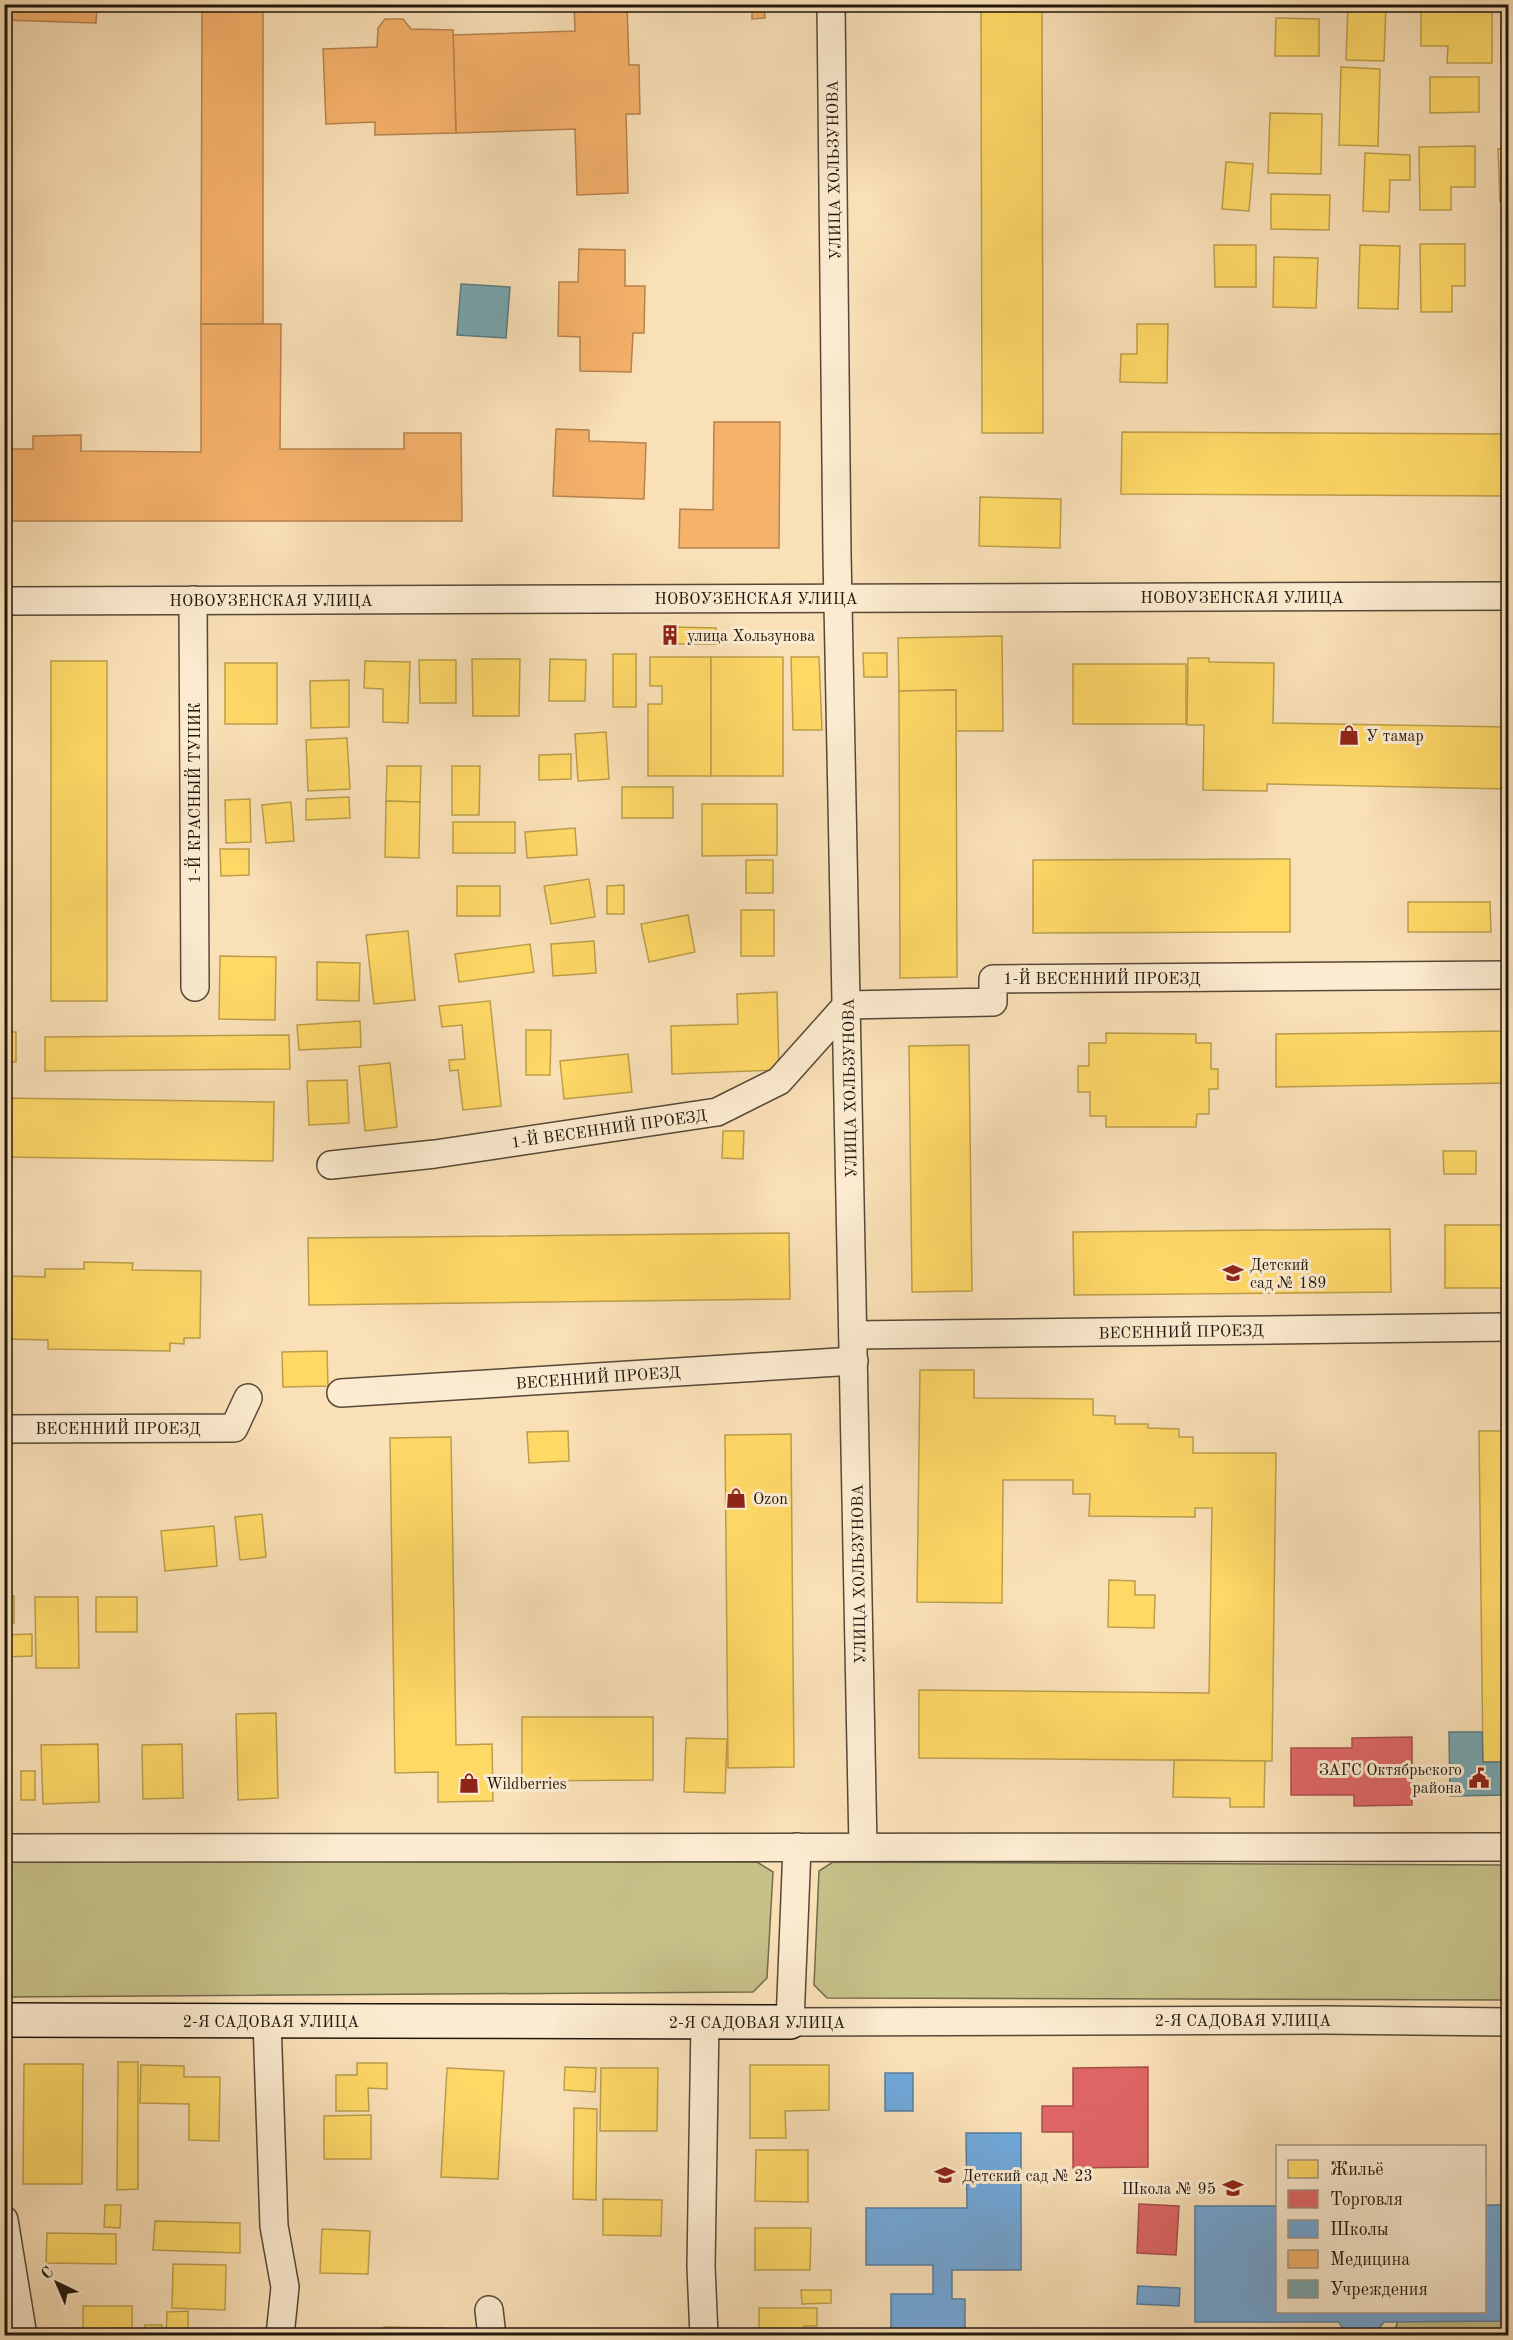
<svg xmlns="http://www.w3.org/2000/svg" width="1513" height="2340" font-family="'Old Standard TT',serif">
  <rect width="100%" height="100%" fill="#fae0b7"/>
  <filter id="stains"><feTurbulence type="fractalNoise" baseFrequency=".00333" numOctaves="4"/><feColorMatrix values="0 0 0 0 .2 0 0 0 0 .09 0 0 0 0 .02 0 0 0 .5 -.17"/></filter>
  <radialGradient id="worn" r=".72"><stop offset=".6" stop-color="#630" stop-opacity="0"/><stop offset="1" stop-color="#630" stop-opacity=".3"/></radialGradient>
  <g fill="#c6c089" stroke="#726b4a" stroke-width="1.5">
    <polygon points="4,1861 757,1862 773,1872 767,1978 753,1992 5,1997"/>
    <polygon points="833,1862 1508,1865 1508,2000 827,1998 814,1985 819,1871"/>
    <polygon points="1508,2300 1508,2335 1393,2336 1401,2312 1484,2312 1485,2302"/>
  </g>
  <g fill="#ffd966" stroke="#bc9e4b" stroke-width="1.5">
    <polygon points="981,4 1042,4 1043,433 982,433"/>
    <polygon points="1195,4 1219,4 1219,11 1195,10"/>
    <polygon points="1348,4 1386,4 1384,61 1346,60"/>
    <polygon points="1421,5 1492,5 1492,63 1447,63 1448,46 1421,46"/>
    <rect x="1501" y="9" width="7" height="51"/>
    <polygon points="1276,18 1319,19 1319,56 1275,56"/>
    <polygon points="1341,67 1380,69 1378,146 1339,145"/>
    <polygon points="1430,77 1479,77 1479,112 1430,113"/>
    <polygon points="1270,113 1322,114 1321,174 1268,173"/>
    <polygon points="1475,146 1475,187 1451,187 1451,210 1420,210 1419,147"/>
    <polygon points="1508,148 1508,202 1500,202 1498,149"/>
    <polygon points="1365,153 1410,155 1410,180 1390,180 1389,212 1363,211"/>
    <polygon points="1226,162 1253,164 1249,211 1222,209"/>
    <polygon points="1271,194 1330,195 1329,230 1271,229"/>
    <polygon points="1420,244 1465,244 1465,286 1452,286 1452,312 1421,312"/>
    <polygon points="1214,245 1256,245 1256,287 1215,287"/>
    <polygon points="1360,245 1400,246 1398,309 1358,308"/>
    <polygon points="1274,257 1318,258 1316,308 1273,307"/>
    <polygon points="1137,324 1168,324 1167,383 1120,382 1121,354 1137,354"/>
    <polygon points="1122,432 1508,434 1508,496 1121,494"/>
    <polygon points="980,497 1061,499 1060,548 979,546"/>
    <polygon points="665,627 674,627 674,644 665,643"/>
    <polygon points="674,627 716,628 716,644 674,644"/>
    <polygon points="1002,636 1003,731 956,731 956,690 899,691 898,638"/>
    <polygon points="863,653 887,653 887,677 864,677"/>
    <rect x="613" y="654" width="23" height="53"/>
    <polygon points="650,657 711,657 711,776 648,776 648,704 662,704 662,686 650,686"/>
    <rect x="711" y="657" width="72" height="119"/>
    <polygon points="791,657 819,657 822,730 793,730"/>
    <polygon points="1188,658 1209,658 1209,662 1274,663 1273,723 1508,727 1508,789 1267,784 1267,791 1203,790 1204,725 1187,725"/>
    <polygon points="472,659 520,659 519,716 473,716"/>
    <polygon points="550,659 586,660 585,701 549,701"/>
    <polygon points="419,660 456,660 456,703 420,703"/>
    <rect x="51" y="661" width="56" height="340"/>
    <polygon points="365,661 410,662 408,723 383,722 383,689 364,688"/>
    <rect x="225" y="663" width="52" height="61"/>
    <rect x="1073" y="664" width="113" height="60"/>
    <polygon points="349,680 349,727 311,728 310,681"/>
    <polygon points="956,690 957,977 900,978 899,691"/>
    <polygon points="606,732 609,779 578,781 575,734"/>
    <polygon points="347,738 350,789 308,791 306,740"/>
    <polygon points="571,754 571,779 539,780 539,755"/>
    <polygon points="387,766 421,766 420,802 386,801"/>
    <polygon points="452,766 480,766 479,815 452,815"/>
    <rect x="622" y="787" width="51" height="31"/>
    <polygon points="349,797 350,818 306,820 306,799"/>
    <polygon points="250,799 251,842 226,843 225,800"/>
    <polygon points="386,801 420,802 419,858 385,857"/>
    <polygon points="291,802 294,841 266,843 262,805"/>
    <polygon points="702,804 777,804 777,855 702,856"/>
    <rect x="453" y="822" width="62" height="31"/>
    <polygon points="575,828 577,855 527,858 525,832"/>
    <polygon points="220,849 249,849 249,875 221,876"/>
    <polygon points="1290,859 1290,932 1033,933 1033,860"/>
    <rect x="746" y="860" width="27" height="33"/>
    <polygon points="589,879 595,917 551,924 544,886"/>
    <polygon points="624,885 624,914 607,914 607,886"/>
    <rect x="457" y="886" width="43" height="30"/>
    <polygon points="1408,902 1490,902 1491,932 1408,932"/>
    <rect x="741" y="910" width="33" height="46"/>
    <polygon points="688,915 695,952 649,962 641,924"/>
    <polygon points="408,931 415,1000 374,1004 366,935"/>
    <polygon points="594,941 596,973 553,976 551,944"/>
    <polygon points="530,944 534,972 459,982 455,954"/>
    <polygon points="220,956 276,957 275,1020 219,1019"/>
    <polygon points="317,962 360,963 359,1001 317,1000"/>
    <polygon points="777,992 779,1070 672,1074 671,1026 738,1024 737,994"/>
    <polygon points="490,1001 501,1106 463,1110 458,1070 450,1071 449,1060 465,1059 462,1025 442,1027 439,1006"/>
    <polygon points="360,1021 361,1047 299,1050 297,1025"/>
    <polygon points="526,1030 551,1030 550,1075 526,1075"/>
    <polygon points="1508,1031 1508,1083 1276,1087 1276,1034"/>
    <rect x="4" y="1032" width="12" height="30"/>
    <polygon points="1106,1033 1196,1034 1196,1043 1211,1043 1211,1069 1218,1069 1218,1089 1209,1089 1209,1114 1197,1114 1196,1127 1106,1127 1106,1116 1090,1116 1090,1092 1078,1092 1078,1066 1089,1066 1089,1043 1106,1043"/>
    <polygon points="289,1035 290,1069 45,1071 45,1037"/>
    <polygon points="969,1045 972,1291 912,1292 909,1046"/>
    <polygon points="628,1054 632,1092 564,1099 560,1061"/>
    <polygon points="390,1063 397,1127 365,1131 359,1066"/>
    <polygon points="347,1080 349,1123 309,1125 307,1081"/>
    <polygon points="4,1098 274,1102 273,1161 4,1157"/>
    <polygon points="723,1131 744,1131 743,1159 722,1158"/>
    <polygon points="1443,1151 1476,1151 1476,1174 1444,1174"/>
    <rect x="1445" y="1225" width="63" height="63"/>
    <polygon points="1390,1229 1391,1292 1074,1295 1073,1232"/>
    <polygon points="789,1233 790,1299 309,1305 308,1238"/>
    <polygon points="84,1262 133,1263 132,1270 201,1271 200,1338 184,1338 184,1344 170,1343 170,1351 48,1349 48,1340 4,1339 4,1276 45,1277 45,1269 84,1269"/>
    <polygon points="327,1351 328,1386 283,1387 282,1352"/>
    <polygon points="920,1370 974,1370 974,1398 1093,1399 1093,1415 1115,1416 1115,1424 1148,1424 1148,1428 1179,1429 1179,1437 1193,1437 1193,1453 1276,1453 1272,1761 919,1758 919,1690 1209,1693 1212,1508 1195,1508 1195,1517 1089,1516 1090,1494 1073,1494 1073,1480 1003,1480 1002,1603 917,1602"/>
    <polygon points="568,1431 569,1461 529,1463 527,1432"/>
    <polygon points="1479,1431 1508,1431 1508,1762 1483,1762"/>
    <polygon points="791,1434 794,1767 728,1768 725,1435"/>
    <polygon points="451,1437 456,1745 492,1744 493,1801 438,1802 438,1772 395,1773 390,1438"/>
    <polygon points="262,1514 266,1557 240,1560 235,1517"/>
    <polygon points="214,1526 217,1566 165,1571 161,1531"/>
    <polygon points="1109,1580 1135,1581 1135,1595 1155,1595 1154,1628 1108,1627"/>
    <polygon points="14,1596 14,1623 4,1624 4,1597"/>
    <polygon points="35,1597 78,1597 79,1668 36,1668"/>
    <rect x="96" y="1597" width="41" height="35"/>
    <polygon points="32,1634 32,1656 6,1657 5,1635"/>
    <polygon points="276,1713 278,1798 238,1800 236,1714"/>
    <polygon points="522,1717 653,1717 653,1780 522,1781"/>
    <polygon points="686,1738 727,1739 725,1793 684,1792"/>
    <polygon points="98,1744 99,1802 43,1804 41,1745"/>
    <polygon points="182,1744 183,1798 143,1799 142,1745"/>
    <polygon points="1174,1760 1265,1761 1264,1807 1230,1807 1230,1798 1173,1797"/>
    <rect x="21" y="1771" width="14" height="29"/>
    <rect x="4" y="1781" width="6" height="23"/>
    <polygon points="118,2062 138,2062 138,2189 117,2190"/>
    <polygon points="357,2063 387,2063 387,2089 368,2088 369,2111 336,2111 336,2075 357,2075"/>
    <polygon points="24,2064 83,2064 82,2184 23,2184"/>
    <polygon points="141,2065 184,2066 184,2077 220,2077 219,2141 189,2140 189,2104 140,2103"/>
    <polygon points="750,2065 829,2065 829,2110 785,2111 786,2138 750,2138"/>
    <polygon points="565,2067 596,2068 595,2092 564,2090"/>
    <polygon points="447,2068 504,2071 498,2179 441,2177"/>
    <polygon points="601,2068 658,2068 657,2131 600,2131"/>
    <polygon points="574,2108 597,2109 596,2200 573,2199"/>
    <polygon points="371,2115 371,2159 324,2159 324,2116"/>
    <polygon points="756,2150 808,2150 808,2202 755,2201"/>
    <polygon points="603,2199 662,2200 661,2236 603,2235"/>
    <polygon points="105,2205 121,2205 120,2228 104,2227"/>
    <polygon points="155,2221 240,2223 240,2253 153,2250"/>
    <polygon points="755,2228 811,2228 810,2270 755,2270"/>
    <polygon points="322,2229 370,2231 368,2274 320,2273"/>
    <polygon points="47,2233 116,2234 116,2264 46,2263"/>
    <polygon points="173,2264 226,2265 225,2310 172,2308"/>
    <polygon points="801,2290 831,2290 831,2303 802,2304"/>
    <rect x="83" y="2306" width="49" height="30"/>
    <polygon points="759,2308 817,2308 817,2326 804,2326 804,2336 759,2336"/>
    <polygon points="188,2311 188,2336 166,2336 167,2312"/>
    <rect x="145" y="2325" width="17" height="11"/>
    <polygon points="384,2327 444,2328 444,2336 383,2336"/>
  </g>
  <g fill="#e06666" stroke="#a64e4b" stroke-width="1.5">
    <polygon points="1412,1737 1412,1805 1354,1806 1354,1795 1291,1795 1291,1748 1352,1748 1352,1738"/>
    <polygon points="1148,2067 1148,2167 1073,2168 1073,2132 1042,2132 1042,2106 1073,2106 1073,2068"/>
    <polygon points="1139,2204 1179,2206 1176,2255 1137,2253"/>
  </g>
  <g fill="#6fa8dc" stroke="#577c9e" stroke-width="1.5">
    <rect x="885" y="2073" width="28" height="38"/>
    <polygon points="966,2133 1021,2133 1021,2270 952,2270 952,2299 965,2299 965,2336 891,2336 891,2294 933,2294 933,2265 866,2265 866,2208 967,2208"/>
    <polygon points="1484,2205 1508,2205 1508,2321 1384,2322 1373,2336 1347,2336 1339,2322 1195,2322 1195,2206 1278,2206 1278,2312 1484,2312"/>
    <polygon points="1138,2286 1180,2288 1179,2306 1137,2304"/>
  </g>
  <g fill="#f6b26b" stroke="#b6834e" stroke-width="1.5">
    <polygon points="4,4 97,4 96,23 4,20"/>
    <polygon points="202,4 263,4 263,324 201,324"/>
    <polygon points="574,4 627,4 629,65 639,65 640,114 626,114 628,193 577,195 575,129 456,133 453,35 575,31"/>
    <polygon points="752,4 764,4 765,18 752,19"/>
    <polygon points="385,19 403,19 411,29 453,30 456,133 375,135 375,122 326,124 323,49 377,47 378,28"/>
    <polygon points="579,249 625,250 625,286 645,286 644,333 633,333 631,372 580,371 580,337 558,336 559,282 578,282"/>
    <rect x="4" y="305" width="3" height="89"/>
    <polygon points="201,324 281,324 280,449 404,449 404,433 461,433 462,521 10,521 10,449 33,449 33,436 81,435 81,451 201,452"/>
    <rect x="4" y="413" width="5" height="116"/>
    <polygon points="714,422 780,422 779,548 679,548 680,509 713,510"/>
    <polygon points="556,429 589,430 589,441 646,443 644,499 553,496"/>
  </g>
  <g fill="#76a5af" stroke="#5c7a7e" stroke-width="1.5">
    <polygon points="461,284 510,287 506,338 457,335"/>
    <polygon points="1449,1732 1482,1732 1483,1762 1508,1762 1508,1795 1450,1796"/>
  </g>
  <g fill="none" stroke-linecap="round" stroke-linejoin="round">
    <g stroke="#564837" stroke-width="30">
      <g id="street">
        <polyline points="831,4 837,554 863,1847"/>
        <polyline points="193,600 195,987"/>
        <polyline points="4,601 1508,596"/>
        <polyline points="331,1165 435,1154 717,1112 779,1081 847,1005 993,1002 993,979 1508,975"/>
        <polyline points="853,1335 1508,1327"/>
        <polyline points="341,1393 854,1361"/>
        <polyline points="4,1429 234,1428 248,1398"/>
        <polyline points="797,1847 790,2022 1326,2020 1508,2022"/>
        <polyline points="4,1848 1508,1847"/>
        <polyline points="267,2021 274,2226 285,2287 280,2336"/>
        <polyline points="4,2220 23,2336"/>
        <polyline points="489,2310 492,2336"/>
        <polyline points="704,2336 701,2266 705,2022"/>
      </g>
    </g>
    <g stroke="#1f160c" stroke-width="36">
      <polyline id="secondary" points="4,2020 790,2022"/>
    </g>
    <use href="#street" stroke="#fcebd0" stroke-width="27"/>
    <use href="#secondary" stroke="#fcebd0" stroke-width="33"/>
  </g>
  <defs>
    <g id="building-bare" transform="scale(1.62)"><path d="M-4-6H4V6H1V3H-1V6H-4ZM-2.5-4.3h1.7v1.8h-1.7ZM.8-4.3h1.7v1.8H.8ZM-2.5-1h1.7V.8h-1.7ZM.8-1h1.7V.8H.8Z" fill="#8f2418" stroke="#fcebd0" stroke-width="2.5" paint-order="stroke"/></g>
    <g id="shop-bare" transform="scale(1.62)"><path d="M-5-2.5h2.3a2.7 3.5 0 0 1 5.4 0H5L5.5 6h-11ZM-1.5-2.5h3a1.5 2.3 0 0 0-3 0Z" fill="#8f2418" stroke="#fcebd0" stroke-width="2.5" paint-order="stroke"/></g>
    <g id="school-bare" transform="scale(1.62)"><path d="M0-5L7-2L0 1L-7-2ZM-4 1L0 2.5L4 1V4Q0 6-4 4Z" fill="#8f2418" stroke="#fcebd0" stroke-width="2.5" paint-order="stroke"/></g>
    <g id="civic-bare" transform="scale(1.62)"><path d="M-.6-6.5H3V-4.5H.6V-3L4-1V1h2V6H-6V1h2V-1L-.6-3ZM-1.2 2.5V6h2.4V2.5Z" fill="#8f2418" stroke="#fcebd0" stroke-width="2.5" paint-order="stroke"/></g>
  </defs>
  <g fill-rule="evenodd">
    <use href="#building-bare" x="670" y="635"/>
    <use href="#shop-bare" x="1349" y="735"/>
    <use href="#school-bare" x="1233" y="1273"/>
    <use href="#shop-bare" x="736" y="1498"/>
    <use href="#civic-bare" x="1479" y="1778"/>
    <use href="#shop-bare" x="469" y="1783"/>
    <use href="#school-bare" x="945" y="2175"/>
    <use href="#school-bare" x="1233" y="2188"/>
  </g>
  <g text-anchor="middle" stroke-width="6" stroke-linejoin="round" paint-order="stroke">
    <g font-size="16" fill="#1f160c" stroke="#fcebd0">
      <text transform="translate(833 170) rotate(-91)" y="6">УЛИЦА ХОЛЬЗУНОВА</text>
      <text x="1242" y="603">НОВОУЗЕНСКАЯ УЛИЦА</text>
      <text x="756" y="604">НОВОУЗЕНСКАЯ УЛИЦА</text>
      <text x="271" y="606">НОВОУЗЕНСКАЯ УЛИЦА</text>
      <text transform="translate(194 793) rotate(-90)" y="6">1-Й КРАСНЫЙ ТУПИК</text>
      <text x="1102" y="984">1-Й ВЕСЕННИЙ ПРОЕЗД</text>
      <text transform="translate(849 1088) rotate(-91)" y="6">УЛИЦА ХОЛЬЗУНОВА</text>
      <text transform="translate(609 1128) rotate(-8)" y="6">1-Й ВЕСЕННИЙ ПРОЕЗД</text>
      <text transform="translate(1181 1331) rotate(-1)" y="6">ВЕСЕННИЙ ПРОЕЗД</text>
      <text transform="translate(598 1377) rotate(-4)" y="6">ВЕСЕННИЙ ПРОЕЗД</text>
      <text x="118" y="1434">ВЕСЕННИЙ ПРОЕЗД</text>
      <text transform="translate(858 1574) rotate(-91)" y="6">УЛИЦА ХОЛЬЗУНОВА</text>
      <text x="1243" y="2026">2-Я САДОВАЯ УЛИЦА</text>
      <text x="271" y="2027">2-Я САДОВАЯ УЛИЦА</text>
      <text x="757" y="2028">2-Я САДОВАЯ УЛИЦА</text>
    </g>
    <g font-size="16" fill="#1f160c" stroke="#fcebd0" text-anchor="start">
      <text x="687" y="641">улица Хользунова</text>
      <text x="1366" y="741">У тамар</text>
      <text x="1250" y="1270">Детский<tspan x="1250" dy="18">сад № 189</tspan></text>
      <text x="753" y="1504">Ozon</text>
      <text x="1462" y="1775" text-anchor="end">ЗАГС Октябрьского<tspan x="1462" dy="18">района</tspan></text>
      <text x="486" y="1789">Wildberries</text>
      <text x="962" y="2181">Детский сад № 23</text>
      <text x="1216" y="2194" text-anchor="end">Школа № 95</text>
    </g>
  </g>
  <rect width="1513" height="2340" fill="none" stroke="#fae0b7" stroke-width="24"/>
  <rect x="6" y="6" width="1501" height="2328" fill="none" stroke="#1f160c" stroke-width="3"/>
  <rect x="12" y="12" width="1489" height="2316" fill="none" stroke="#1f160c" stroke-width="1.5"/>
  <rect x="1276" y="2145" width="210" height="168" fill="#fcebd0" stroke="#a49682" stroke-width="1.5"/>
  <rect x="1288" y="2160" width="30" height="18" fill="#ffd966" stroke="#a49682" stroke-width="1.5"/>
  <text x="1330" y="2175" font-size="18" fill="#1f160c">Жильё</text>
  <rect x="1288" y="2190" width="30" height="18" fill="#e06666" stroke="#a49682" stroke-width="1.5"/>
  <text x="1330" y="2205" font-size="18" fill="#1f160c">Торговля</text>
  <rect x="1288" y="2220" width="30" height="18" fill="#6fa8dc" stroke="#a49682" stroke-width="1.5"/>
  <text x="1330" y="2235" font-size="18" fill="#1f160c">Школы</text>
  <rect x="1288" y="2250" width="30" height="18" fill="#f6b26b" stroke="#a49682" stroke-width="1.5"/>
  <text x="1330" y="2265" font-size="18" fill="#1f160c">Медицина</text>
  <rect x="1288" y="2280" width="30" height="18" fill="#76a5af" stroke="#a49682" stroke-width="1.5"/>
  <text x="1330" y="2295" font-size="18" fill="#1f160c">Учреждения</text>
  <g transform="translate(57 2283) rotate(316)" stroke="#fcebd0" stroke-width="4.5" paint-order="stroke">
  <path d="M0-4.5L10 22L0 15L-10 22Z" fill="#1f160c"/>
  <text y="-9" font-size="16" font-weight="bold" text-anchor="middle" fill="#1f160c">С</text>
  </g>
  <rect width="100%" height="100%" filter="url(#stains)"/>
  <rect width="100%" height="100%" fill="url(#worn)"/>
</svg>
